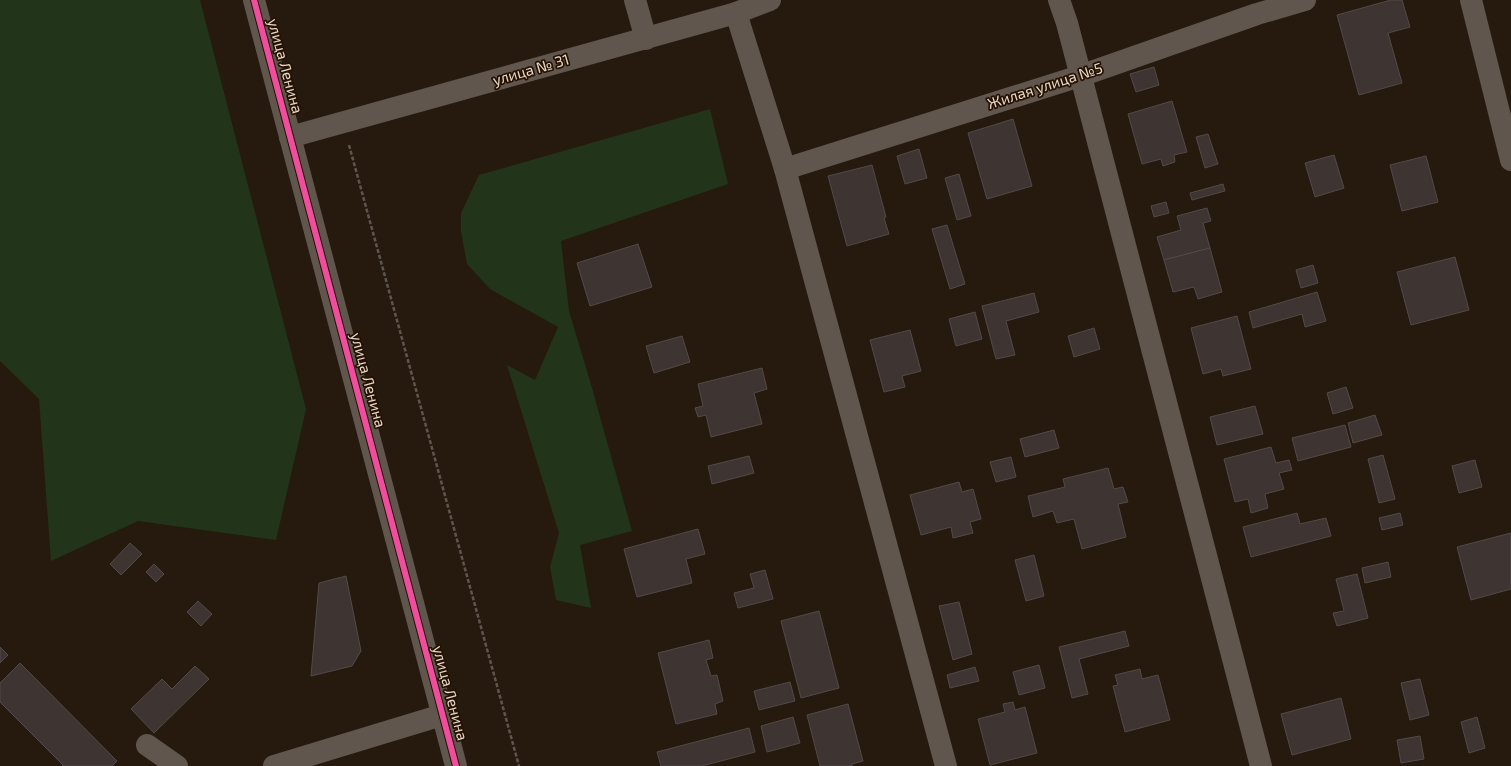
<svg xmlns="http://www.w3.org/2000/svg" width="1511" height="766" font-family="'Exo 2',sans-serif">
  <rect width="100%" height="100%" fill="#261a0e"/>
  <g fill="#22341a">
    <polygon points="0,0 200,0 306,409 276,540 138,521 51,561 39,399 0,361"/>
    <polygon points="710,109 728,184 561,241 569,311 590,381 632,531 580,545 591,608 556,600 550,567 559,533 507,365 535,380 558,327 490,289 467,264 461,232 461,213 479,175"/>
  </g>
  <g fill="#3e3432" stroke="#534948">
    <polygon points="1391,0 1402,0 1410,27 1388,33 1402,83 1359,95 1337,15"/>
    <polygon points="1154,67 1159,85 1136,92 1130,74"/>
    <polygon points="1172,101 1187,152 1174,155 1175,162 1163,166 1161,159 1142,164 1128,114"/>
    <polygon points="1013,119 1032,186 987,199 968,133"/>
    <polygon points="1208,134 1218,164 1205,168 1196,137"/>
    <polygon points="919,149 927,178 905,184 897,156"/>
    <polygon points="1334,155 1344,188 1315,197 1305,163"/>
    <polygon points="1426,156 1438,202 1402,211 1390,165"/>
    <polygon points="872,165 886,217 884,218 889,234 847,246 828,176"/>
    <polygon points="959,174 971,216 957,220 945,178"/>
    <polygon points="1223,184 1225,191 1192,200 1190,193"/>
    <polygon points="1166,202 1169,213 1154,217 1151,206"/>
    <polygon points="1207,208 1211,221 1203,223 1210,248 1164,260 1157,237 1181,230 1177,216"/>
    <polygon points="947,225 965,284 950,289 932,229"/>
    <polygon points="638,244 652,287 590,306 577,263"/>
    <polygon points="1210,248 1222,292 1198,299 1194,287 1173,292 1164,260"/>
    <polygon points="1455,257 1469,310 1411,325 1397,272"/>
    <polygon points="1313,265 1318,283 1301,288 1296,270"/>
    <polygon points="1317,292 1326,321 1305,327 1302,314 1253,328 1249,312"/>
    <polygon points="1034,293 1039,312 1006,321 1015,355 996,359 982,306"/>
    <polygon points="975,312 982,339 956,346 949,319"/>
    <polygon points="1237,316 1251,369 1223,376 1221,369 1203,374 1191,328"/>
    <polygon points="1094,328 1100,349 1074,357 1068,336"/>
    <polygon points="910,330 921,371 902,376 905,387 884,392 870,340"/>
    <polygon points="682,336 690,362 654,373 646,346"/>
    <polygon points="762,368 767,389 754,393 762,424 711,437 706,415 698,417 695,408 703,406 698,384"/>
    <polygon points="1346,387 1353,408 1333,414 1327,393"/>
    <polygon points="1255,406 1263,434 1217,445 1210,417"/>
    <polygon points="1375,415 1382,435 1353,443 1348,423"/>
    <polygon points="1345,425 1351,447 1298,461 1292,438"/>
    <polygon points="1054,430 1059,448 1025,457 1020,439"/>
    <polygon points="1271,447 1276,463 1289,460 1292,470 1279,473 1284,489 1265,494 1268,508 1251,513 1248,499 1235,502 1224,459"/>
    <polygon points="1383,455 1395,499 1379,503 1368,459"/>
    <polygon points="749,456 754,473 712,484 708,466"/>
    <polygon points="1011,457 1016,477 996,482 990,462"/>
    <polygon points="1475,460 1482,487 1459,493 1452,466"/>
    <polygon points="1108,468 1114,489 1123,487 1128,502 1118,504 1126,537 1082,549 1074,519 1057,523 1053,511 1033,517 1028,496 1065,487 1063,479"/>
    <polygon points="959,482 962,492 973,489 981,519 970,522 973,533 953,538 951,527 921,535 910,495"/>
    <polygon points="1297,513 1300,524 1326,518 1331,536 1251,557 1243,527"/>
    <polygon points="1400,513 1403,525 1382,530 1379,518"/>
    <polygon points="698,529 705,554 686,559 692,583 637,597 624,549"/>
    <polygon points="1511,533 1511,589 1471,600 1457,547"/>
    <polygon points="130,543 142,554 121,575 110,564"/>
    <polygon points="1034,555 1044,596 1026,601 1015,560"/>
    <polygon points="1388,562 1391,577 1365,583 1362,568"/>
    <polygon points="154,564 164,574 156,582 146,572"/>
    <polygon points="765,570 773,599 738,608 734,593 754,588 750,574"/>
    <polygon points="1357,574 1368,618 1337,626 1333,613 1344,611 1336,579"/>
    <polygon points="346,576 361,651 352,666 311,676 319,583"/>
    <polygon points="198,601 212,614 201,626 187,612"/>
    <polygon points="959,602 972,654 953,660 939,606"/>
    <polygon points="819,611 839,688 801,698 781,621"/>
    <polygon points="1125,631 1129,646 1079,659 1088,694 1072,698 1059,647"/>
    <polygon points="709,640 713,658 706,660 711,676 717,675 723,701 715,704 717,714 676,724 658,653"/>
    <polygon points="0,647 8,655 0,663"/>
    <polygon points="20,663 117,761 112,766 62,766 63,765 0,702 0,683"/>
    <polygon points="1039,665 1045,688 1019,695 1013,672"/>
    <polygon points="195,666 209,679 154,733 131,709 162,679 172,689"/>
    <polygon points="975,667 979,681 950,688 947,675"/>
    <polygon points="1140,669 1142,679 1158,675 1170,720 1125,732 1113,686 1118,685 1115,675"/>
    <polygon points="1420,679 1429,715 1410,720 1401,683"/>
    <polygon points="790,682 795,701 759,710 754,691"/>
    <polygon points="1341,698 1351,739 1292,755 1281,714"/>
    <polygon points="1013,702 1015,710 1025,707 1037,753 990,765 978,719 1005,712 1003,704"/>
    <polygon points="848,704 863,761 852,764 852,766 820,766 807,715"/>
    <polygon points="793,717 800,743 767,752 761,726"/>
    <polygon points="1477,717 1485,748 1469,753 1461,722"/>
    <polygon points="749,728 755,752 702,766 661,766 657,752"/>
    <polygon points="1420,736 1424,759 1401,763 1397,740"/>
  </g>
  <g fill="none" stroke-linecap="round" stroke-linejoin="round">
    <polyline stroke="#5e564e" stroke-width="2.5" stroke-dasharray="4 2" stroke-linecap="butt" points="349,145 519,766"/>
    <g stroke="#60564e" stroke-width="22">
      <polyline points="254,0 456,766"/>
      <polyline points="635,0 646,39"/>
      <polyline points="1059,0 1067,23 1261,766"/>
      <polyline points="1471,0 1511,160"/>
      <polyline points="736,13 785,169 946,766"/>
      <polyline points="290,137 736,13 770,0"/>
      <polyline points="785,169 1080,76 1257,14 1305,0"/>
      <polyline points="147,745 177,766"/>
      <polyline points="274,766 442,715"/>
    </g>
    <g stroke="#251100" stroke-width="8">
      <polyline id="cycleway" points="254,0 456,766"/>
    </g>
    <use href="#cycleway" stroke="#ef4d9e" stroke-width="6"/>
  </g>
  <g text-anchor="middle" stroke-width="3.5" stroke-linejoin="round" paint-order="stroke">
    <g font-size="15" fill="#e6d8ca" stroke="#251100">
      <text transform="translate(285 66) rotate(75)" y="5">улица Ленина</text>
      <text transform="translate(531 70) rotate(-16)" y="5">улица № 31</text>
      <text transform="translate(1045 86) rotate(-18)" y="5">Жилая улица №5</text>
      <text transform="translate(368 380) rotate(75)" y="5">улица Ленина</text>
      <text transform="translate(450 693) rotate(75)" y="5">улица Ленина</text>
    </g>
  </g>
</svg>
